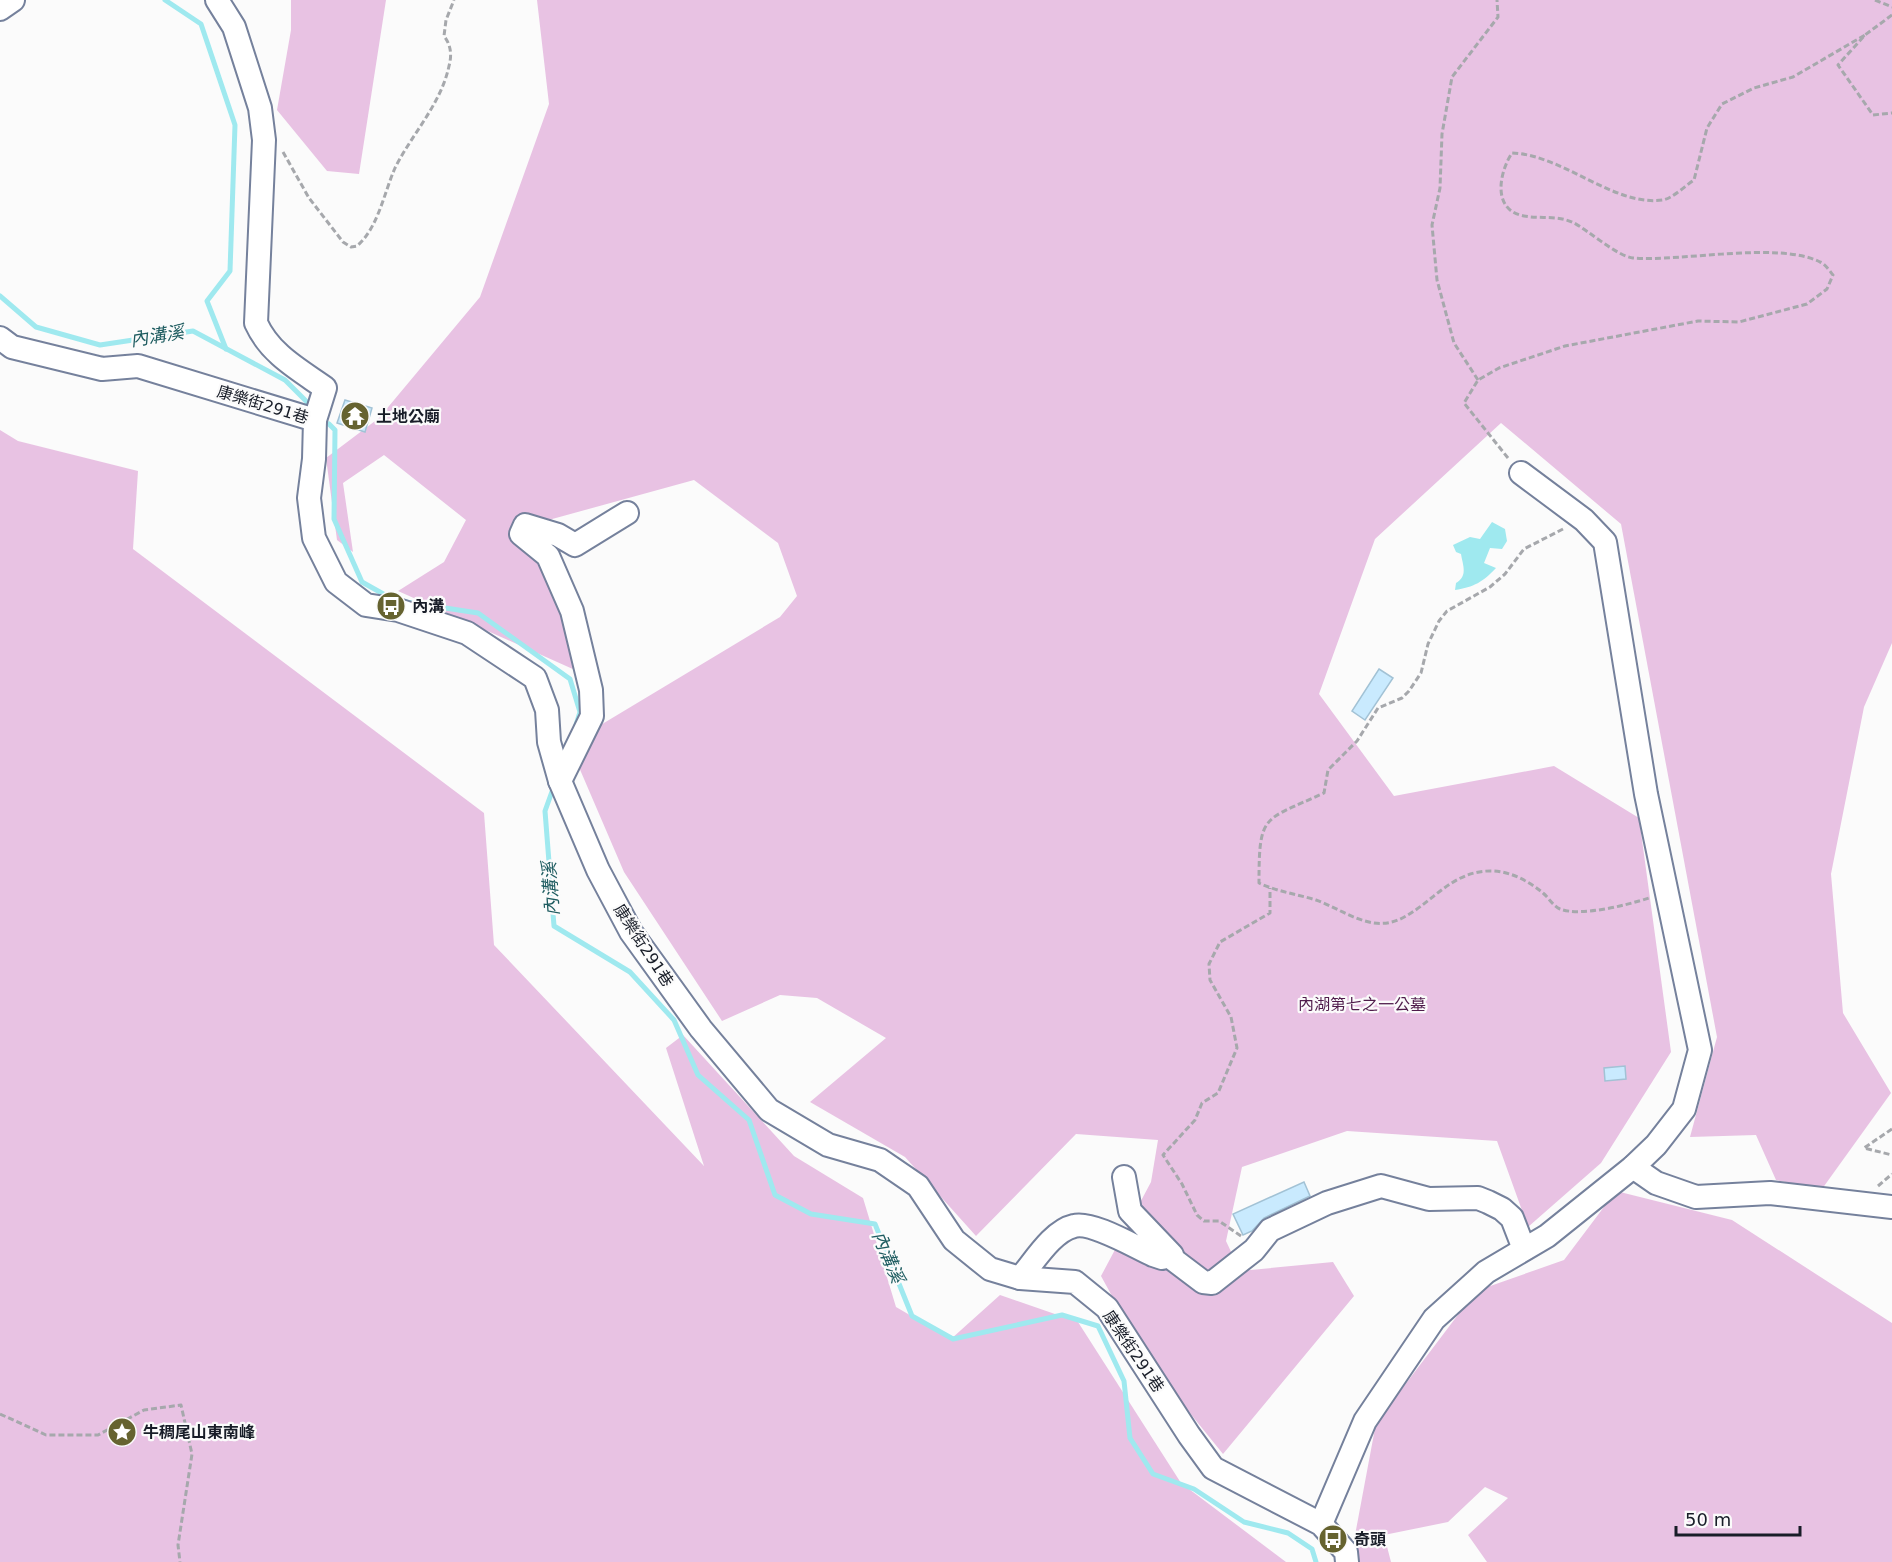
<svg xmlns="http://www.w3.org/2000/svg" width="1892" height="1562" font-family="'DejaVu Sans','Noto Sans TC',sans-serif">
  <rect width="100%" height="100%" fill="#fbfbfb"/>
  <g fill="#e8c2e3">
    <polygon points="291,0 386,0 359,174 327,171 277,110 291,30"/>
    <polygon points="537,0 1892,0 1892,643 1864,707 1831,874 1843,1013 1891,1093 1822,1189 1776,1180 1756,1135 1690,1137 1717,1037 1621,524 1501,423 1375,539 1319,694 1394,796 1554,766 1639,818 1671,1052 1601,1163 1528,1227 1497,1141 1347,1131 1242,1167 1226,1241 1240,1271 1333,1262 1354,1296 1223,1454 1147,1360 1101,1276 1151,1182 1158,1140 1076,1134 976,1236 905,1157 810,1102 886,1038 817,998 780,995 722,1021 624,872 569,744 780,617 797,596 778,543 694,480 545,521 536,559 566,614 575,670 398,591 444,562 466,520 384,455 343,483 353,552 337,540 326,458 379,418 480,297 549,104"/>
    <polygon points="0,430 18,441 138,471 133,549 484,813 494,945 704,1166 666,1048 683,1035 794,1156 863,1198 896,1307 951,1339 1000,1295 1078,1322 1181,1483 1286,1562 0,1562"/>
    <polygon points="1616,1191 1732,1220 1892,1323 1892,1562 1487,1562 1468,1535 1508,1498 1485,1487 1448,1522 1384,1535 1391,1562 1356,1562 1353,1546 1376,1423 1476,1291 1564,1260"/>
  </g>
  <path fill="#9fe9ef" d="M1492,522l13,7 2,12 -5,8 -12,-1 -6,15 12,5c-13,14 -22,19 -41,22l1,-7c12,-7 7,-17 5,-29l-5,-2 -3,-7 17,-8 10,2z"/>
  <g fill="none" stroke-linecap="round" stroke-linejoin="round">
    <g stroke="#9fe9ef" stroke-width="5">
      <polyline points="165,0 201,24 235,125 230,271 207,301 226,349"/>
      <polyline points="0,296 36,327 100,345 193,331 285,380 307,402"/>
      <polyline points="329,424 335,430 334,519 362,582 394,600"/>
      <polyline points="406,602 478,613 570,679 580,712 576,725"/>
      <polyline points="554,786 545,811 554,926 630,972 674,1020 698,1075 749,1120 775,1195 811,1214 875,1224 912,1316 953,1339 1062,1315 1098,1326 1124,1381 1130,1438 1153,1474 1194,1489 1244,1522 1288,1533 1312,1549 1316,1562"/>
    </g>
  </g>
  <g fill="#c9eafe" stroke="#a2c2d5" stroke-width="1.5">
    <polygon points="345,400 372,408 365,432 337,423"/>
    <polygon points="1379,669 1393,678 1365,720 1352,711"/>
    <polygon points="1625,1066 1626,1079 1605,1081 1604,1068"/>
    <polygon points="1304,1182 1310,1196 1264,1218 1252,1231 1243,1235 1233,1214"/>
  </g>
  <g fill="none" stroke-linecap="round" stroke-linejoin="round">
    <g stroke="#75819c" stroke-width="26">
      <g id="minor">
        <path d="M217,0l17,27 26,81 4,32 -8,183c14,31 42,46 69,65l-10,32"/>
        <polyline points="0,9 13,0"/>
        <polyline points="0,338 12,347 102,369 138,366 315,420 314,459 309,498 314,538 336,582 366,605 398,610 467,633 535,678 547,710 549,742 560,781 598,870 631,932 701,1029 769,1110 828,1145 880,1160 918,1186 954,1240 990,1269 1020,1278 1075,1282 1107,1308 1189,1435 1213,1468 1321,1524 1346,1552 1347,1562"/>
        <polyline points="560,781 592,716 591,690 572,611 548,556 521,534 525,525 558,535 575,545 627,513"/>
        <polyline points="1633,1167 1656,1183 1696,1197 1770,1193 1892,1207"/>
        <polyline points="1170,1257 1203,1282 1212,1283 1254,1250 1270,1230 1327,1203 1381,1186 1429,1199 1478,1198 1488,1202 1502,1209 1512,1218 1524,1249"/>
        <path d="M1020,1278c14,-16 32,-47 54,-52 18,-5 61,21 79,29l9,3 10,-3 -42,-44 -6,-34"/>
        <polyline points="1321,1524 1365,1421 1434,1319 1486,1272 1547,1236 1633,1167 1656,1145 1684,1109 1700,1050 1646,794 1605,542 1584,520 1521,473"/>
      </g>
    </g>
    <g stroke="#a6a8ac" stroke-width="3" stroke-dasharray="6 3" stroke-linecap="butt">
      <polyline points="1875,0 1892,7"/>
      <polyline points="1892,15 1865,35 1838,65 1873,115 1892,113"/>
      <path d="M283,152l26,46 34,44 8,5 6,-1c21,-18 27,-53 38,-78 17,-34 46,-64 54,-102 3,-11 2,-21 -5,-30l2,-16 8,-20"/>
      <polyline points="1478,380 1454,343 1437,280 1432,225 1440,188 1442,134 1452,77 1498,17 1497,0"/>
      <path d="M1508,458l-44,-55 14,-23 21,-12 66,-22 133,-25 41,1 68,-18 20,-15 6,-14c-4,-5 -8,-11 -13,-13 -41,-21 -139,0 -187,-4 -16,-2 -44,-27 -59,-35 -18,-9 -36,-3 -54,-8 -28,-8 -20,-44 -8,-62 52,2 102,54 151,47 10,-2 22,-14 31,-20l13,-52 15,-24 32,-16 39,-11 72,-42"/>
      <path d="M1563,529l-39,20 -19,25 -15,13 -43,24 -8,10 -11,23 -7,29 -12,18 -7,7 -24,10 -21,33 -29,29 -4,23c-61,28 -65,20 -65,90 19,9 38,11 57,17 26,9 53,32 82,20 33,-14 53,-51 96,-49 18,1 36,11 49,22 6,5 10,13 17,16 21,8 67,-4 89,-11"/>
      <polyline points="1892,1129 1864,1148 1892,1155"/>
      <polyline points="1878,1186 1892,1174"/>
      <polyline points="1241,1236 1219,1221 1204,1221 1197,1215 1182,1184 1163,1155 1195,1120 1202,1103 1218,1093 1237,1048 1231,1017 1210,980 1209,964 1220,942 1270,913 1270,888"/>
      <polyline points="0,1414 46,1435 98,1435 144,1410 181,1405 192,1454 178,1545 180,1562"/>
    </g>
    <use href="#minor" stroke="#fff" stroke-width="22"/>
  </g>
  <defs>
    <g id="temple-disc" transform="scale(1.5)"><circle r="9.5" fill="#666330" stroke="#fbfbfb"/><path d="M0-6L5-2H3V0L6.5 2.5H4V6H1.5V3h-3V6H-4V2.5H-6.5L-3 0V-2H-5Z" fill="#fff"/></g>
    <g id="bus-disc" transform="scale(1.5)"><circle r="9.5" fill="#666330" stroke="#fbfbfb"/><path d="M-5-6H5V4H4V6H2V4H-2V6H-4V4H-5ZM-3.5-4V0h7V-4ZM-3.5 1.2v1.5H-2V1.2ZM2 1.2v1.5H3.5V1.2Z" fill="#fff"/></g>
    <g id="sight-disc" transform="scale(1.5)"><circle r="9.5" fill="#666330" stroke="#fbfbfb"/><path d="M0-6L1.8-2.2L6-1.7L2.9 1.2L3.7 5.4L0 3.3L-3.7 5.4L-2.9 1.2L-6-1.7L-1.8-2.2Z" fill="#fff"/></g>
  </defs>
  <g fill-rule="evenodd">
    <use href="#temple-disc" x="355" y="416"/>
    <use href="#bus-disc" x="391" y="606"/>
    <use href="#sight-disc" x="122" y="1432"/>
    <use href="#bus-disc" x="1333" y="1539"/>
  </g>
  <g text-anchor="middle" stroke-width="4.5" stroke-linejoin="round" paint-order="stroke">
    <g font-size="16" fill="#181d28" stroke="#fbfbfb">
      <text transform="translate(263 404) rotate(17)" y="6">康樂街291巷</text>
      <text transform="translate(644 945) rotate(57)" y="6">康樂街291巷</text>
      <text transform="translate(1134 1351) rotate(56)" y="6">康樂街291巷</text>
    </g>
    <g font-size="16" font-weight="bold" fill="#181d28" stroke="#fbfbfb" text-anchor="start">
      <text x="376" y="422">土地公廟</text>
      <text x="412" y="612">內溝</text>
      <text x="143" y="1438">牛稠尾山東南峰</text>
      <text x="1354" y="1545">奇頭</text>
    </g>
    <g font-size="16" fill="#501c4c" stroke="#fbfbfb">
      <text x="1362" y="1010">內湖第七之一公墓</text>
    </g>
    <g font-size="18" font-style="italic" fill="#1e5c60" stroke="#fbfbfb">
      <text transform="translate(157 336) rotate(-9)" y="6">內溝溪</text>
      <text transform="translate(551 889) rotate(-94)" y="6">內溝溪</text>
      <text transform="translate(888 1257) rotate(67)" y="6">內溝溪</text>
    </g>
  </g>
  <path d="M1676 1526v9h124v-9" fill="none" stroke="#181d28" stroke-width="3"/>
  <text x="1685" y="1526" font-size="18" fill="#181d28" stroke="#fbfbfb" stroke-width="4.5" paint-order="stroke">50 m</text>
</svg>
